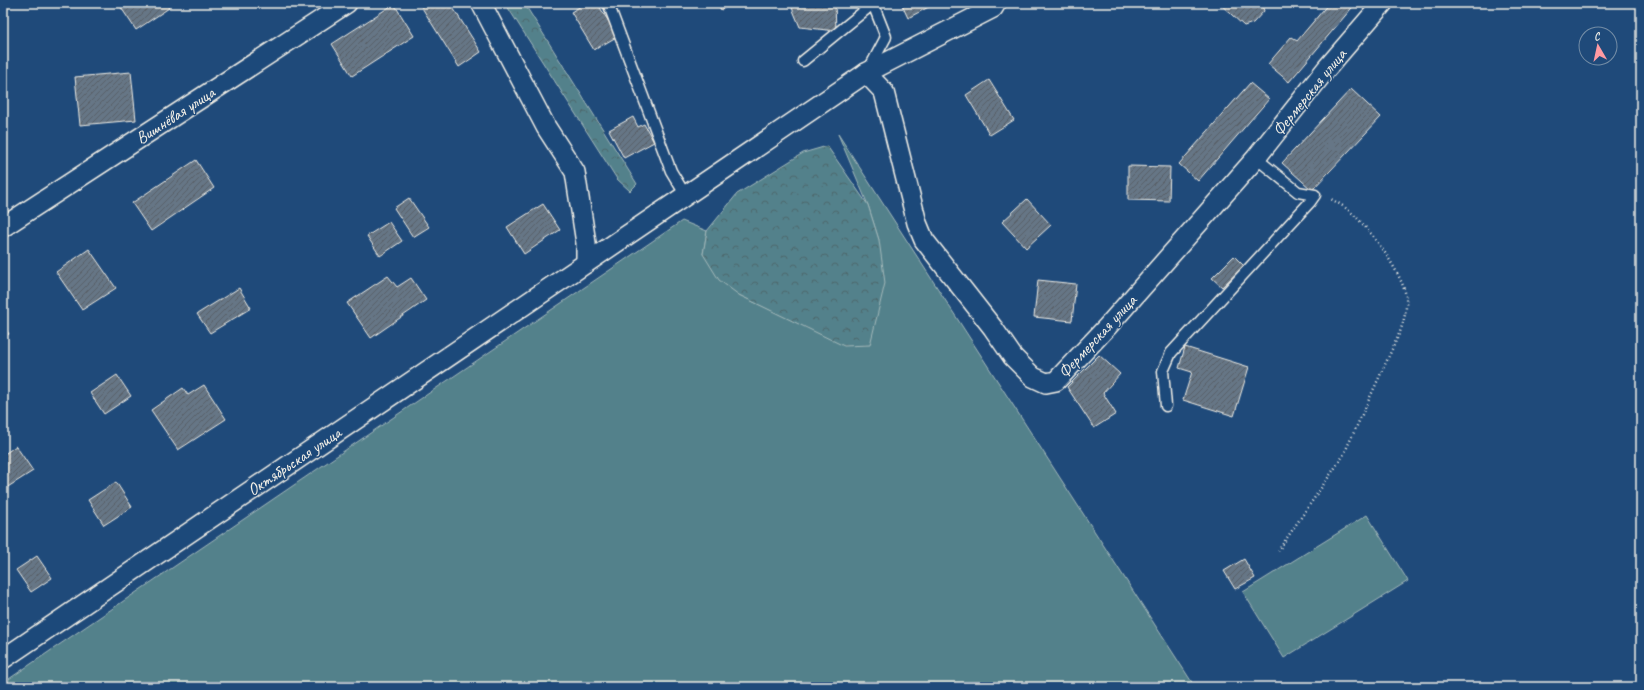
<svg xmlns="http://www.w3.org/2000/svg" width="1644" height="690" font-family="Caveat,sans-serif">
  <defs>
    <pattern id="forest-crowns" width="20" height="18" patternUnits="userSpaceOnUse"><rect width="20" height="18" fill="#53818b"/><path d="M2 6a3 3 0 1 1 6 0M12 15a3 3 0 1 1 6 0" fill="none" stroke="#4e676c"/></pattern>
    <pattern id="building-hatch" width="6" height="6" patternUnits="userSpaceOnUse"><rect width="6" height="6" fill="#667686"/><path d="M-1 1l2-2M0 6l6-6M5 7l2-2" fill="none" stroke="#585f66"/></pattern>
  </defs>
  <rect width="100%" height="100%" fill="#1f4a7a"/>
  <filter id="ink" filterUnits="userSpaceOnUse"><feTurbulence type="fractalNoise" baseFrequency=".025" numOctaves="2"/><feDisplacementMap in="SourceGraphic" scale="8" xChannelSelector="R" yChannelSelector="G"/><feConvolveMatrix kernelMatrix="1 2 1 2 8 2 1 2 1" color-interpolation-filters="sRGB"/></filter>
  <g filter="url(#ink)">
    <g fill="#53818b" stroke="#a4b9ba">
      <polygon points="838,134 1195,687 3,687 3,683 682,221 707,231 703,254 739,295 809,328 879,240 868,205"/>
      <polygon points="1367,515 1408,581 1284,658 1243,592"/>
    </g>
    <g fill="url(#forest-crowns)" stroke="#a4b9ba">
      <polygon points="505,3 524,3 637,184 630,191 617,179"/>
      <polygon points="827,146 868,205 879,240 885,283 870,345 844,346 739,295 719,280 703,254 707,231 737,194 803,153"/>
    </g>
    <g fill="url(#building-hatch)" stroke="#f4f1e8">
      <polygon points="118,3 166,3 169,8 136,30"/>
      <polygon points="419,3 450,3 481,52 459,67"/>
      <polygon points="586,3 597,3 618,36 594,50 571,12"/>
      <polygon points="717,3 733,3 721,10"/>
      <polygon points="790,3 835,3 836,31 800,27"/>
      <polygon points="901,3 936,3 908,18"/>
      <polygon points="1219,3 1261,3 1264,11 1253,23 1244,26"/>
      <polygon points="1329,3 1356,3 1289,82 1268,64 1291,37 1297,41"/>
      <polygon points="394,4 414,36 352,76 332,44"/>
      <polygon points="131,72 136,120 80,125 75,77"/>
      <polygon points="989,80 1014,120 990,135 966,95"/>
      <polygon points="1250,83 1269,99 1198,181 1179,164"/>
      <polygon points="1351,89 1381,117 1312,190 1282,163"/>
      <polygon points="633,117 638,127 644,124 654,142 624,158 609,130"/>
      <polygon points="196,160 214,188 151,231 132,203"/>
      <polygon points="1128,166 1170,167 1169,201 1128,200"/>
      <polygon points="409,198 429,227 413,237 394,208"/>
      <polygon points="1027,199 1051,225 1026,248 1002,222"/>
      <polygon points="543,204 560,230 524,254 507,227"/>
      <polygon points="389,222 402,241 380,256 367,236"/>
      <polygon points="89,249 116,288 82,310 56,272"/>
      <polygon points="1234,256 1244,266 1222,287 1212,278"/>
      <polygon points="388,276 397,287 411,278 426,300 371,338 347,303"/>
      <polygon points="1038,280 1076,284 1072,321 1034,317"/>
      <polygon points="239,288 251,308 210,333 197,314"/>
      <polygon points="3,325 9,334 3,338"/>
      <polygon points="1185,347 1249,367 1234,416 1183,400 1192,372 1179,368"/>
      <polygon points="1099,355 1120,374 1103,393 1116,414 1094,428 1067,387"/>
      <polygon points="117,375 131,396 104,414 90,393"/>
      <polygon points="204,385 226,419 178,450 151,410 183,388 188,395"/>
      <polygon points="16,446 33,471 3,490 3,455"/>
      <polygon points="116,482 132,507 104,525 88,500"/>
      <polygon points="37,556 52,578 31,592 16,570"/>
      <polygon points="1244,559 1255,578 1235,589 1224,571"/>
    </g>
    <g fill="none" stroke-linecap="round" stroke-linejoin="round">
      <g stroke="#f4f1e8" stroke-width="13">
        <g id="lane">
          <polyline points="608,3 671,171 686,196"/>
          <polyline points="803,61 874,3"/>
          <polyline points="869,69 886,37 873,4"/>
          <polyline points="1166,406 1163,371 1171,353 1310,202 1315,195 1298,192 1256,158"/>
        </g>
      </g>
      <g stroke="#f4f1e8" stroke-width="22">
        <g id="street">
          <polyline points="481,3 546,127 575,172 586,243 586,263"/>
          <polyline points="866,73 884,92 917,223 924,240 993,328 1013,357 1033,377 1046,383 1056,381 1107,327 1256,158 1327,68 1383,3"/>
          <polyline points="3,227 347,3"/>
          <polyline points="3,659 866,73 993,8 996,3"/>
        </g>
      </g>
      <path stroke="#f4f1e8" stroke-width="2.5" stroke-dasharray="1 3" stroke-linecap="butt" d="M1278,551l65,-95 57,-124c4,-12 7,-22 6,-35 -3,-24 -40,-74 -59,-88 -5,-4 -11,-7 -16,-10"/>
      <use href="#lane" stroke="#1f4a7a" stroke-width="10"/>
      <use href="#street" stroke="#1f4a7a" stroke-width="19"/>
    </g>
  </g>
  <g text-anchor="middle" stroke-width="3" stroke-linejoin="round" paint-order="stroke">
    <g font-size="17" fill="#f4f1e8" stroke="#1f4a7a">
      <text transform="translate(1309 92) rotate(-51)" y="6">Фермерская улица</text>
      <text transform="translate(175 115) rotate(-33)" y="6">Вишнёвая улица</text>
      <text transform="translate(1097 336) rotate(-47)" y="6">Фермерская улица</text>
      <text transform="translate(294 461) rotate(-34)" y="6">Октябрьская улица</text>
    </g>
  </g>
  <rect width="1644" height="690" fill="none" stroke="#1f4a7a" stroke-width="16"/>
  <rect x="8" y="8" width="1628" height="674" fill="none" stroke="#f4f1e8" stroke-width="1.5" filter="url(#ink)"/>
  <g transform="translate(1598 46) rotate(351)"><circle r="19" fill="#1f4a7a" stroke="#748da6"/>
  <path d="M0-3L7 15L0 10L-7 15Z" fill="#ff9aa2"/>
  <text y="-6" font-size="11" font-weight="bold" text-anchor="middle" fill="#f4f1e8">С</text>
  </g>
</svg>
